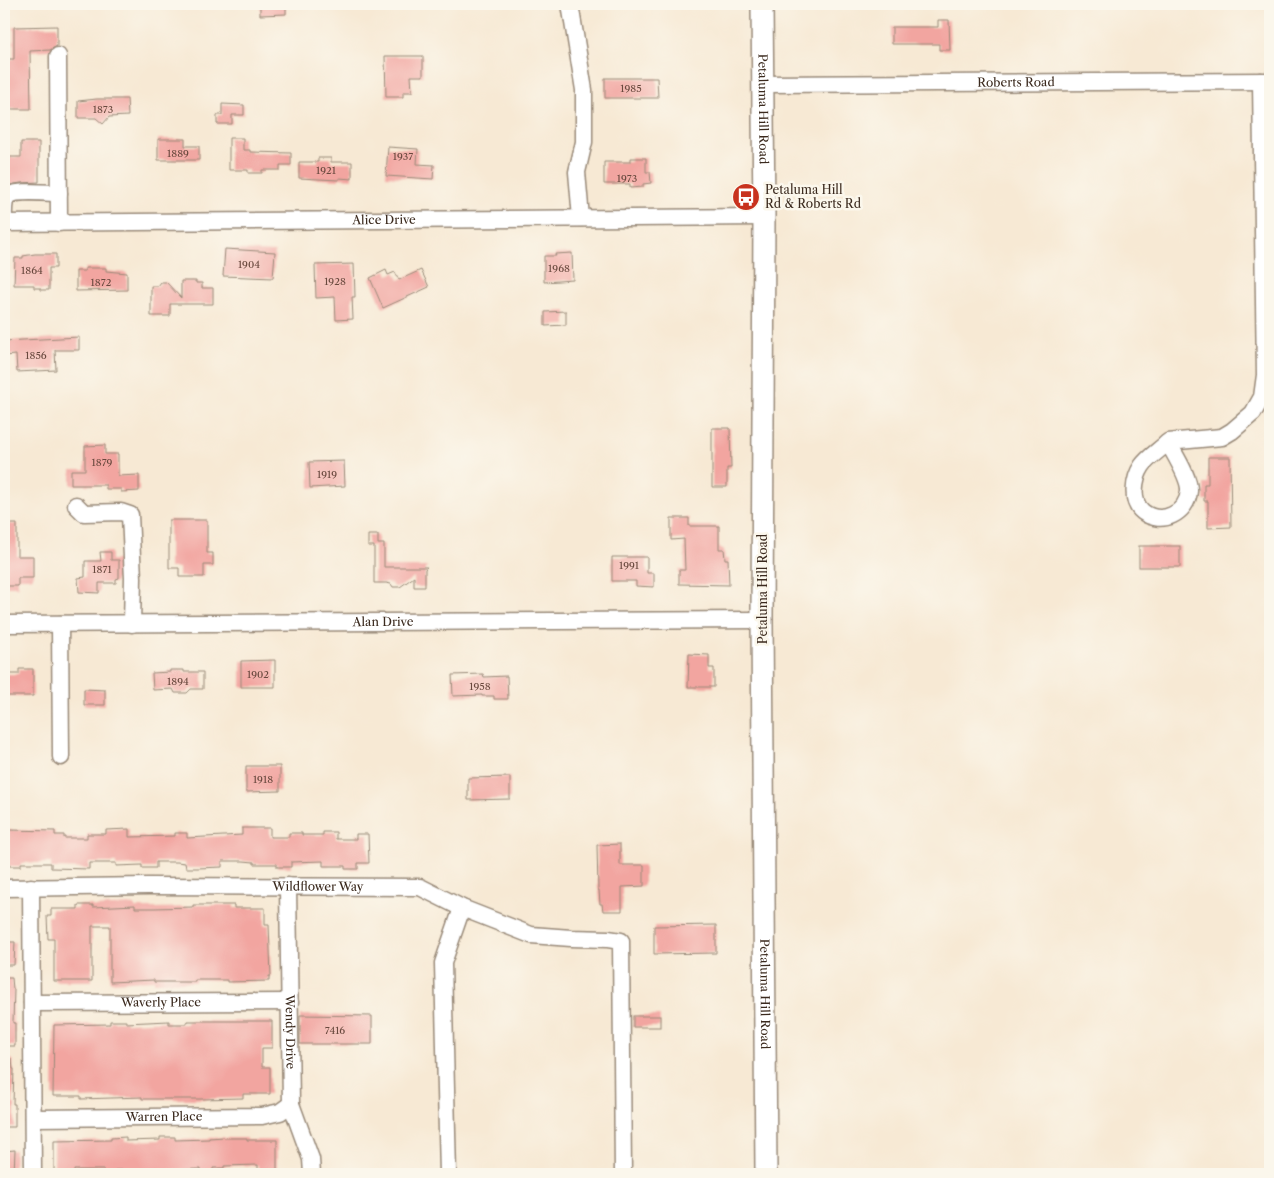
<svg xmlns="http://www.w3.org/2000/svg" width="1274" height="1178" font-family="'Libre Caslon Text',serif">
  <rect width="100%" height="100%" fill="#fbf7ec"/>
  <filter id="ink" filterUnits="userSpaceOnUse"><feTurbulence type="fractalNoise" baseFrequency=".02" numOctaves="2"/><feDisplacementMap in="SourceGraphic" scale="10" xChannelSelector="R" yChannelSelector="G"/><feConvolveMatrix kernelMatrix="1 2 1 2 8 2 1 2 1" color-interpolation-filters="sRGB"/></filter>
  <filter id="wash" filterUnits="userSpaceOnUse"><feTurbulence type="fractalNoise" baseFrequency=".0096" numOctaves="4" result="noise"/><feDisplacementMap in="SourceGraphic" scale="20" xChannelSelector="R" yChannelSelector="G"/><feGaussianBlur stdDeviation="1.12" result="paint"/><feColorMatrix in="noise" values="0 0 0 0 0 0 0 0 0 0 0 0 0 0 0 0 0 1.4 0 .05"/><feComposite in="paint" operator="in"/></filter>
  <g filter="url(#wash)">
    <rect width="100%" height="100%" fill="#f7e9d4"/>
    <g id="blocks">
      <g fill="#f2a5a0">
        <polygon points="260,4 286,4 286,14 260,15"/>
        <polygon points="938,20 949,20 950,50 939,50 939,44 892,44 892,27 938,27"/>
        <polygon points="57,26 57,46 50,50 30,51 31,109 4,109 4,92 7,92 7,59 14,59 14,27"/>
        <polygon points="385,56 423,56 423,76 411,76 412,92 403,92 403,97 386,97"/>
        <polygon points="605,78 657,78 658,98 605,98"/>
        <polygon points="97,99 127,99 128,116 109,117 103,124 96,118 78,118 78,101"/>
        <polygon points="222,104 244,105 244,115 232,115 232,124 217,124 217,115 222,115"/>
        <polygon points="229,138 243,138 243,150 250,150 250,152 291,153 291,165 280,165 280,170 262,170 262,173 248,173 248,170 229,170"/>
        <polygon points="158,139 185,139 185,146 199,146 199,160 158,160"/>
        <polygon points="21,142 39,142 39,182 21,183 4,186 4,157 21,157"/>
        <polygon points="388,147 418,149 417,164 434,165 433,179 386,176"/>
        <polygon points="318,158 331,158 331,162 352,162 352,179 339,178 339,180 299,178 299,162 318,162"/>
        <polygon points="630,158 646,158 646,172 650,172 651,183 643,184 643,187 630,188 630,184 604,184 604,162 630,162"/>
        <polygon points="225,249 275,252 273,278 223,276"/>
        <polygon points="572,253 573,280 544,282 544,256 556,256 555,254"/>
        <polygon points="35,254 56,254 56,268 49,268 49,290 40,290 40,288 34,288 34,285 14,285 15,258 23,258 23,256"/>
        <polygon points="354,264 355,297 352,297 353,319 336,320 335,297 316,298 315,265"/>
        <polygon points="85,268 106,268 106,271 127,273 127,290 76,291 76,271 85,271"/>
        <polygon points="386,270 388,275 395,272 399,280 421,270 429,287 383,308 370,278"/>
        <polygon points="181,281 196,281 196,283 202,283 202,288 213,288 213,304 170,304 170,316 151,316 151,286 158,286 161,282 166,282 181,298"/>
        <polygon points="566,311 566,325 545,326 545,312"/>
        <polygon points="79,337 79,350 55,350 56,370 17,372 16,355 4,356 4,341"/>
        <polygon points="712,428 730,428 731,468 727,468 727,487 712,487"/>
        <polygon points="105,445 105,454 118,454 118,476 139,475 139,491 121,492 121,489 106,489 106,485 71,485 71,470 85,470 85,446"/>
        <polygon points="1208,457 1230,457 1231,527 1208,528 1208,501 1204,501 1204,484 1208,484"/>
        <polygon points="344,461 345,486 310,488 309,462"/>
        <polygon points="671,518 689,518 689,526 719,526 719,549 724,549 725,559 728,559 729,585 679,584 679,570 685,570 684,539 671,540"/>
        <polygon points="169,520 207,520 207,553 213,553 213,565 204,565 204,577 179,577 179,568 169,568"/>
        <polygon points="4,524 17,524 17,556 33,556 33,578 18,578 18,586 4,586"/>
        <polygon points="368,535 378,535 378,544 384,544 384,567 427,567 425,569 425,587 414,587 414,577 400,587 393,587 391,584 386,583 374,583 374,546 368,546"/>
        <rect x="1139" y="546" width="41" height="21"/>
        <polygon points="100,552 111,552 111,560 119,560 119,578 116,579 116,583 99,583 99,593 79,592 78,578 85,577 85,561 101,561"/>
        <polygon points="612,557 647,557 647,573 654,573 654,587 636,586 636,581 612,581"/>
        <polygon points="689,654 709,655 709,668 714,668 714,687 688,687"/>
        <polygon points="275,660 275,687 241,687 241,661"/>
        <polygon points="19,669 33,669 33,696 6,696 6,674 19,674"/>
        <polygon points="170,670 184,670 184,672 203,672 203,689 191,689 187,693 175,693 173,689 153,690 152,673 170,672"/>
        <polygon points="483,674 484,677 507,676 508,699 494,699 494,696 482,696 482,695 453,696 452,675"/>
        <polygon points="84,689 105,690 105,705 84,705"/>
        <polygon points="246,766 280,766 280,791 246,792"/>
        <polygon points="510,777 510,799 468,800 468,778"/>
        <polygon points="242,828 270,828 270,837 289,837 289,833 302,833 302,835 323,835 323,832 336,832 336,839 356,839 356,834 368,834 369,863 358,863 358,869 345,869 345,866 323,866 323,861 291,862 291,867 277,867 277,864 254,864 254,862 243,861 222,861 222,867 198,868 186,868 185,863 177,862 156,862 156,868 142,868 142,865 116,866 116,863 89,863 89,869 51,868 51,863 21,863 21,866 9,866 9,830 55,831 55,835 64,835 64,838 87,838 87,834 106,834 106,830 129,829 129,837 175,836 175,833 187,833 187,838 242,835"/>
        <polygon points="620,844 620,865 644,865 644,886 622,887 622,911 603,911 602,904 600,904 599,890 598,890 597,845"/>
        <polygon points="78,905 93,905 93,907 135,905 135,908 154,908 193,907 193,905 234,905 234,908 265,908 265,925 269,925 271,976 269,976 269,981 227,982 227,980 195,980 195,982 154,982 154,980 110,982 110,926 92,926 92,981 54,981 54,939 48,939 47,916 51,916 51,909 78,909"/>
        <polygon points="716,925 716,953 654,954 654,926"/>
        <polygon points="4,942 15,942 14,965 4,965"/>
        <polygon points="4,978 12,978 13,989 14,989 13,1023 15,1023 15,1046 4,1046"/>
        <polygon points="300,1015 372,1016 372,1044 300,1044"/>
        <rect x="633" y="1016" width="27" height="11"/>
        <polygon points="110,1021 126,1021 126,1023 169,1021 169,1024 187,1024 187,1021 272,1021 272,1048 262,1048 262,1067 270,1067 270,1094 243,1094 243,1098 202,1099 142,1099 142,1097 81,1099 81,1096 53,1096 54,1025 110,1024"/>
        <polygon points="4,1059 12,1059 13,1069 14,1069 13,1104 15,1104 15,1127 4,1127"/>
        <polygon points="126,1137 126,1141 160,1140 160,1137 175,1137 175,1140 209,1139 209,1138 224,1137 224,1138 247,1138 247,1140 277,1140 277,1172 258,1173 258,1165 224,1166 224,1168 213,1168 213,1172 201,1173 201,1169 165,1170 165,1172 152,1172 152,1170 115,1170 115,1173 103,1173 103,1170 74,1170 74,1174 54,1174 54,1141 111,1140 111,1138"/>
        <polygon points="15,1150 14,1174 4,1174 4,1151"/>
      </g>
    </g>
  </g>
  <g filter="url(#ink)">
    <use href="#blocks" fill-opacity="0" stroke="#998a79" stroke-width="1"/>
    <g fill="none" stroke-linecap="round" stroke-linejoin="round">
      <g stroke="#998a79" stroke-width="19">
        <g id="minor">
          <polyline points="570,4 584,90 584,142 577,172 581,218"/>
          <polyline points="58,56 59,223"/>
          <path id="s1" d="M764,84l506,-3"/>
          <path id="s2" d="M4,223l760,-6"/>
          <path d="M4,223c0,-7 -1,-18 2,-25 6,-9 42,-5 53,-5"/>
          <path d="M1168,442c-8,8 -20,15 -26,24 -8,12 -12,36 1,46 19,14 44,1 46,-21 1,-13 -15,-37 -21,-49l54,-5 10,-6 21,-18 9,-16 3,-22 -4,-294"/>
          <polyline points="76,505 84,513 121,512 130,515 133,578 132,624"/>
          <path id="s3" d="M4,624l758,-4"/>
          <polyline points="60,624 61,757"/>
          <path id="s4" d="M288,886l3,218 20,55 1,15"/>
          <polyline points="31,887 33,1174"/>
          <path id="s5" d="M4,888l144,-2 272,1 42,21 69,27 40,3 37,1 13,2 2,233"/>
          <path id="s6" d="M32,1003l258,-1"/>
          <path id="s7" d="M33,1118l229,-2 18,-4 11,-8"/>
          <polyline points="448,1174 443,963 462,908"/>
        </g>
      </g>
      <g stroke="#998a79" stroke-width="24">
        <g id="major">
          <path id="s8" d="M762,4l2,213 -2,403 4,554"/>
        </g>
      </g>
      <use href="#minor" stroke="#fff" stroke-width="16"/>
      <use href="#major" stroke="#fff" stroke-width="21"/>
    </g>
  </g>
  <defs>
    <g id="bus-disc" transform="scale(1.4375)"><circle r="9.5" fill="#c8321e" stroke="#fbf7ec"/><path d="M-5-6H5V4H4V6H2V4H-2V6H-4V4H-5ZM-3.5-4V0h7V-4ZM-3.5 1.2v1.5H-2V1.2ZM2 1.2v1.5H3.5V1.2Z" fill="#fff"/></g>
  </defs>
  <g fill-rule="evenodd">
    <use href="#bus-disc" x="746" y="197"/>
  </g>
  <g text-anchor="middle" stroke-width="5" stroke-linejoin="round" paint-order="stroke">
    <g font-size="10" fill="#69493e">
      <text x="631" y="92">1985</text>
      <text x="103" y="113">1873</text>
      <text x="178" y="157">1889</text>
      <text x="403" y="160">1937</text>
      <text x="326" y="174">1921</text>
      <text x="627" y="182">1973</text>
      <text x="249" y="268">1904</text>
      <text x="559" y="272">1968</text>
      <text x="32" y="274">1864</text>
      <text x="335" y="285">1928</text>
      <text x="101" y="286">1872</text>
      <text x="36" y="359">1856</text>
      <text x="102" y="466">1879</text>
      <text x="327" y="478">1919</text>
      <text x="629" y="569">1991</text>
      <text x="102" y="573">1871</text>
      <text x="258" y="678">1902</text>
      <text x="178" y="685">1894</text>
      <text x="480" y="690">1958</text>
      <text x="263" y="783">1918</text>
      <text x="335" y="1034">7416</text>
    </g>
    <g font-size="12" fill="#3b2a1e" stroke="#fbf7ec">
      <text dy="4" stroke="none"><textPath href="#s1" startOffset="252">Roberts Road</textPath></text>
      <text dy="4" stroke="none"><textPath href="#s8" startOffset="105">Petaluma Hill Road</textPath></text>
      <text dy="4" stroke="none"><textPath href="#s2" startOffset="380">Alice Drive</textPath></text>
      <text transform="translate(763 589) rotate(-90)" y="4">Petaluma Hill Road</text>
      <text dy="4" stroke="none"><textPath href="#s3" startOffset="379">Alan Drive</textPath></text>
      <text dy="4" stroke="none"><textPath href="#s5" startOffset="314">Wildflower Way</textPath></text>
      <text dy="4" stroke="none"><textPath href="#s8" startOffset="990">Petaluma Hill Road</textPath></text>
      <text dy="4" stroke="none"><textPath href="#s6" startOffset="129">Waverly Place</textPath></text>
      <text dy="4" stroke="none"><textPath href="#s4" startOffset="146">Wendy Drive</textPath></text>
      <text dy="4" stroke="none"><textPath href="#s7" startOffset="131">Warren Place</textPath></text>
    </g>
    <g font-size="12" fill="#3b2a1e" stroke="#fbf7ec" text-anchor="start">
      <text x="765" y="194">Petaluma Hill<tspan x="765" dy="14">Rd &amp; Roberts Rd</tspan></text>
    </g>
  </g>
  <rect width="1274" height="1178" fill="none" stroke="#fbf7ec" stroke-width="20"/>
</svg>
